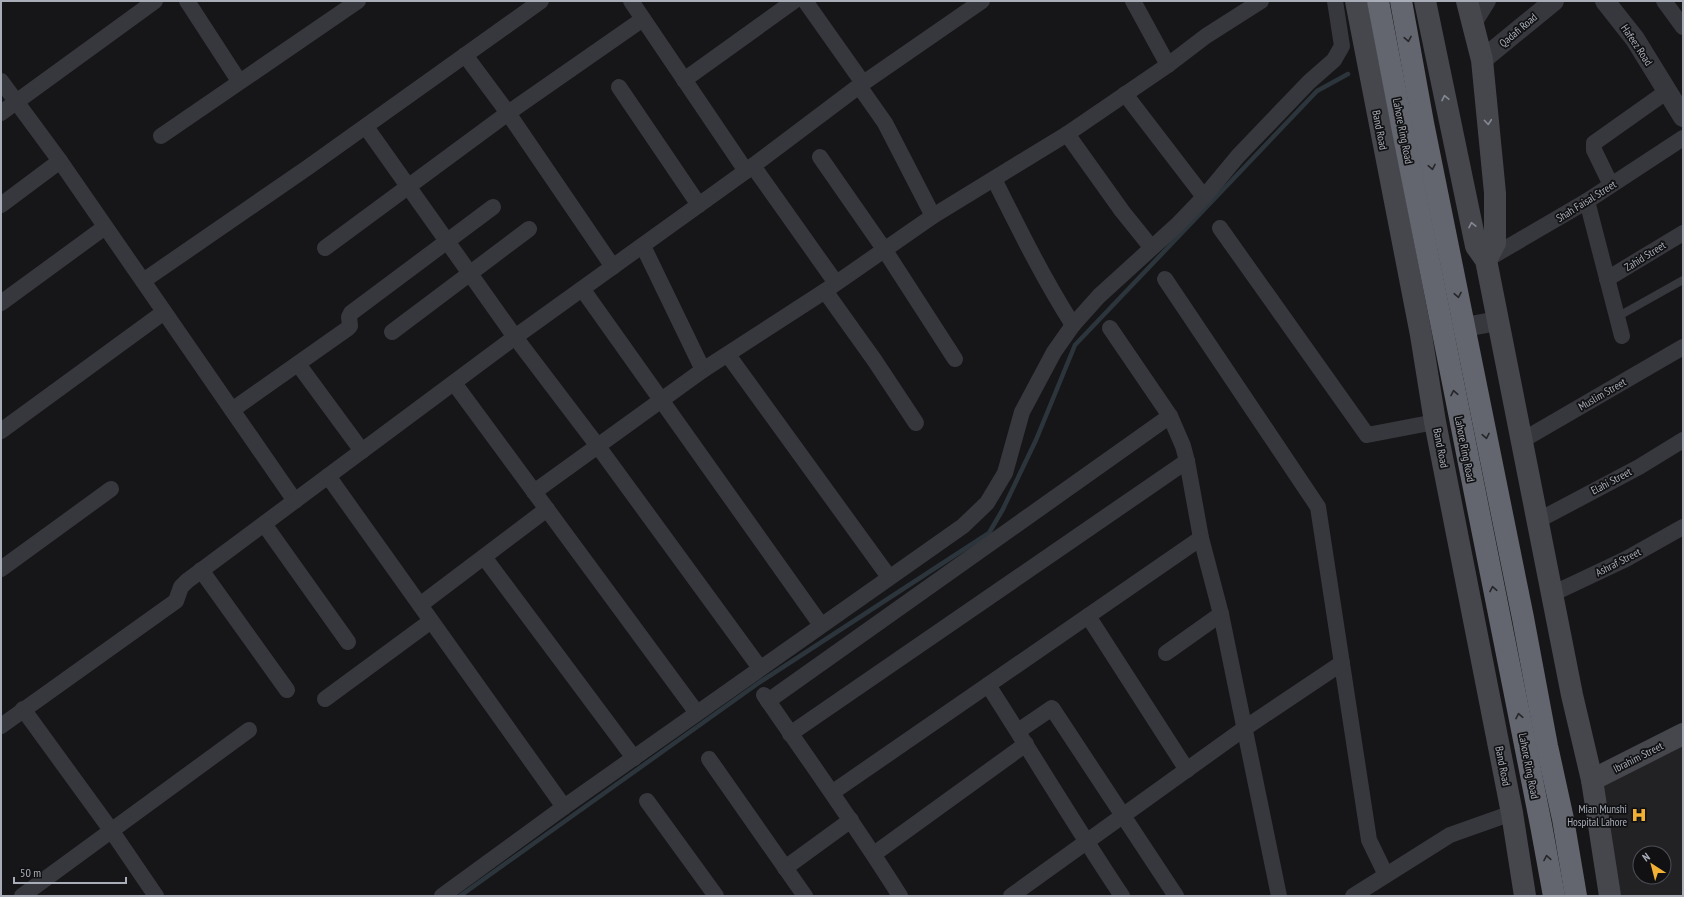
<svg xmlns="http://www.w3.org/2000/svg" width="1684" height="897" font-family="'PT Sans Narrow',sans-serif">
  <rect width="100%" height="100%" fill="#161618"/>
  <path fill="#222225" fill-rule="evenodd" d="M1683,728v168h-75l-20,-118zM1640,853h24v24h-24z"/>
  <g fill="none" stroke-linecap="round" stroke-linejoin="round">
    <polyline stroke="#2c353c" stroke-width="4.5" points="460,896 760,682 989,533 1003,509 1036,440 1075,345 1317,91 1348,74"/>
    <polyline stroke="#37383d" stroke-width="8" points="1617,317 1683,280"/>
    <g stroke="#37383d" stroke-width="16">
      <polyline points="187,1 239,81"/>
      <polyline points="631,1 746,171"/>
      <polyline points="805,1 863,83"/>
      <polyline points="1133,1 1168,65"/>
      <polyline points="1664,1 1683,27"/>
      <polyline points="1473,25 1488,1"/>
      <polyline points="465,55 508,113 613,267"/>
      <polyline points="684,80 794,1"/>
      <polyline points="1,81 60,161 295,501"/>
      <polyline points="859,86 885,123 933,216"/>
      <polyline points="619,87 699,205"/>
      <polyline points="1125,94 1204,197"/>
      <polyline points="1,113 155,1"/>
      <polyline points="366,127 515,337 597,445 760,668"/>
      <polyline points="1067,134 1122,211 1151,247"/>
      <polyline points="161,136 358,1"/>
      <polyline points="820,157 884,249 955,359"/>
      <polyline points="753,166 836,283"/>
      <path d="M994,179c25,50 49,99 79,146"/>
      <polyline points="1611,185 1594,150 1594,143 1666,92"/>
      <polyline points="1587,201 1622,336"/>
      <polyline points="1,205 60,161"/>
      <polyline points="1220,228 1367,435 1435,422"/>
      <polyline points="643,246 703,370"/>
      <polyline points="325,248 508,113 643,19"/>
      <polyline points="1486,260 1587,201 1683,138"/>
      <polyline points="1165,279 1318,507 1369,840 1386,875"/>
      <polyline points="1607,279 1683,233"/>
      <polyline points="143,281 307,168 541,1"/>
      <polyline points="583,290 821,625"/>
      <polyline points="825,291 875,361 916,423"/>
      <polyline points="1,303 105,227"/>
      <polyline points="1110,328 1170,416"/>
      <polyline points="392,332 529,229"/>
      <polyline points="728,355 889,577"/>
      <polyline points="298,364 362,451"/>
      <polyline points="454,383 697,713"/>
      <polyline points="232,410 347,329 350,326 349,317 351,313 493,207"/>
      <polyline points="1,431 164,312"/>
      <polyline points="1521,441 1683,347"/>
      <polyline points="328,476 564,807 963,526 987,503 1005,473 1022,412 1054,352 1073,325 1099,296 1177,225 1204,197 1238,156 1309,82 1334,60 1342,46 1335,1"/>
      <polyline points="534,492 703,370 825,291 933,216 1067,134 1168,65 1206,36 1261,1"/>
      <polyline points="1537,521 1639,467 1683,440"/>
      <polyline points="264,524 348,642"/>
      <polyline points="484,557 634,758"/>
      <polyline points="1,569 111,489"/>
      <polyline points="201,570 287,690"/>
      <polyline points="1552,594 1626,559 1683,527"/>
      <polyline points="420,605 547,509"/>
      <polyline points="1088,616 1187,770"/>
      <polyline points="1166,653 1221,614"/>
      <path d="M988,685c45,70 88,142 134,211"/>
      <path d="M764,695c46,67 93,132 136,201"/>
      <polyline points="325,699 431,621"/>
      <polyline points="768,701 1170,416 1183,446 1187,461 1201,538 1221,614 1279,896"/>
      <polyline points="23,709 111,830 156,896"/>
      <polyline points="1,726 176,601 181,587 187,581 515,337 746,171 859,86 982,1"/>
      <polyline points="1018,731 1052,708 1176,896"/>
      <polyline points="790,734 1187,461"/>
      <polyline points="709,759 805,896"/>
      <polyline points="833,792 1201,538"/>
      <polyline points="647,801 716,896"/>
      <polyline points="874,854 1026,744"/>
      <polyline points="785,868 851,820"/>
      <polyline points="22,896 249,730"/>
      <polyline points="442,896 564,807"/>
      <polyline points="1011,896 1245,728 1342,663"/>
      <polyline points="1353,896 1450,835 1512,813"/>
    </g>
    <g stroke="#37383d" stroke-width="20">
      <polyline points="1605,1 1635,39 1683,117"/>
      <polyline points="1482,60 1554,1"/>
      <polyline points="1448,330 1498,321"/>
    </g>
    <g stroke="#45474d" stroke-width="22">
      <polyline points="1356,1 1421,335 1435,422 1512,813 1525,896"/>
      <polyline points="1425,1 1476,246 1486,260 1572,695 1592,780 1610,896"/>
      <polyline points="1467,1 1482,60 1495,193 1495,243 1486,260"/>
      <polyline points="1592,780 1683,734"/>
    </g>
    <g stroke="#63666e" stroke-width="22">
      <polyline points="1378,1 1403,131 1541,825 1554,896"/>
      <polyline points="1401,1 1423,123 1523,618 1547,746 1563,819 1576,896"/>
    </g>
  </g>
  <defs><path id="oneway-chevron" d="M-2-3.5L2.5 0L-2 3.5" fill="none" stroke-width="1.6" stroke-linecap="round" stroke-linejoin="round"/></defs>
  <g stroke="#26262a">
    <use href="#oneway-chevron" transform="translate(1408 39) rotate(80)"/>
    <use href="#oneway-chevron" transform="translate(1432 167) rotate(79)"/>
    <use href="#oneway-chevron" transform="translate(1458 295) rotate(79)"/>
    <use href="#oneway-chevron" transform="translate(1454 393) rotate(-101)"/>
    <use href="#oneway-chevron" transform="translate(1486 436) rotate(79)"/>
    <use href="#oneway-chevron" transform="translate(1493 589) rotate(-101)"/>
    <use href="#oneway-chevron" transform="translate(1519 716) rotate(-101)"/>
    <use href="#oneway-chevron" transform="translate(1547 858) rotate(-100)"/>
  </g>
  <g stroke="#858993">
    <use href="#oneway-chevron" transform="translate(1445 98) rotate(-102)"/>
    <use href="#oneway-chevron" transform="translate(1488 122) rotate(85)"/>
    <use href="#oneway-chevron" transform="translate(1472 225) rotate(-102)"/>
  </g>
  <defs>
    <g id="hospital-bare" transform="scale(1.2)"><path d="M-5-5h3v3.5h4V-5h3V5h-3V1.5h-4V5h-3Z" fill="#f2b134" stroke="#111113" stroke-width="2.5" paint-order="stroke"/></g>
  </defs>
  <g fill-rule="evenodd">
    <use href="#hospital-bare" x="1639" y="815"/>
  </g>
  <g text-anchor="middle" stroke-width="3.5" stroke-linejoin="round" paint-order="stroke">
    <g font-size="11" fill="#a8adb8" stroke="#111113">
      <text transform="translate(1518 30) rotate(-40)" y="4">Qadafi Road</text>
      <text transform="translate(1637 45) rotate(56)" y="4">Hafeez Road</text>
      <text transform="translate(1380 130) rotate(79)" y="4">Band Road</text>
      <text transform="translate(1403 131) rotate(79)" y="4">Lahore Ring Road</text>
      <text transform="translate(1586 201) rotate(-32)" y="4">Shah Faisal Street</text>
      <text transform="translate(1645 256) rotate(-32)" y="4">Zahid Street</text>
      <text transform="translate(1602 394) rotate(-30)" y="4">Muslim Street</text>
      <text transform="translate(1441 448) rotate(79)" y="4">Band Road</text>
      <text transform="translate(1465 449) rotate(79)" y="4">Lahore Ring Road</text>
      <text transform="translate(1611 481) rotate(-28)" y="4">Elahi Street</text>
      <text transform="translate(1618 562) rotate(-27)" y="4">Ashraf Street</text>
      <text transform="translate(1638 757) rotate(-27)" y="4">Ibrahim Street</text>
      <text transform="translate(1503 766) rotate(79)" y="4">Band Road</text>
      <text transform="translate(1529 766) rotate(79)" y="4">Lahore Ring Road</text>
    </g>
    <g font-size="11" fill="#a8adb8" stroke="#111113" text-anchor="end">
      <text x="1627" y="813">Mian Munshi<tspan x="1627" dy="13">Hospital Lahore</tspan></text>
    </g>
  </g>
  <rect width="1684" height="897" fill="none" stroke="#a8adb8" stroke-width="4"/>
  <g transform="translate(1652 865) rotate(324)"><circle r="19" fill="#111113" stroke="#4d4f55"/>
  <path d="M0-3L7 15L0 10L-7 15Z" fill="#f2b134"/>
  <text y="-6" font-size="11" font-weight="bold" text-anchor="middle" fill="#a8adb8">N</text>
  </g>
  <path d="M14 877v6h112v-6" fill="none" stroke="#a8adb8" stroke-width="2"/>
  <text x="20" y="877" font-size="12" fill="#a8adb8" stroke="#111113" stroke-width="3" paint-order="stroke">50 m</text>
</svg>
